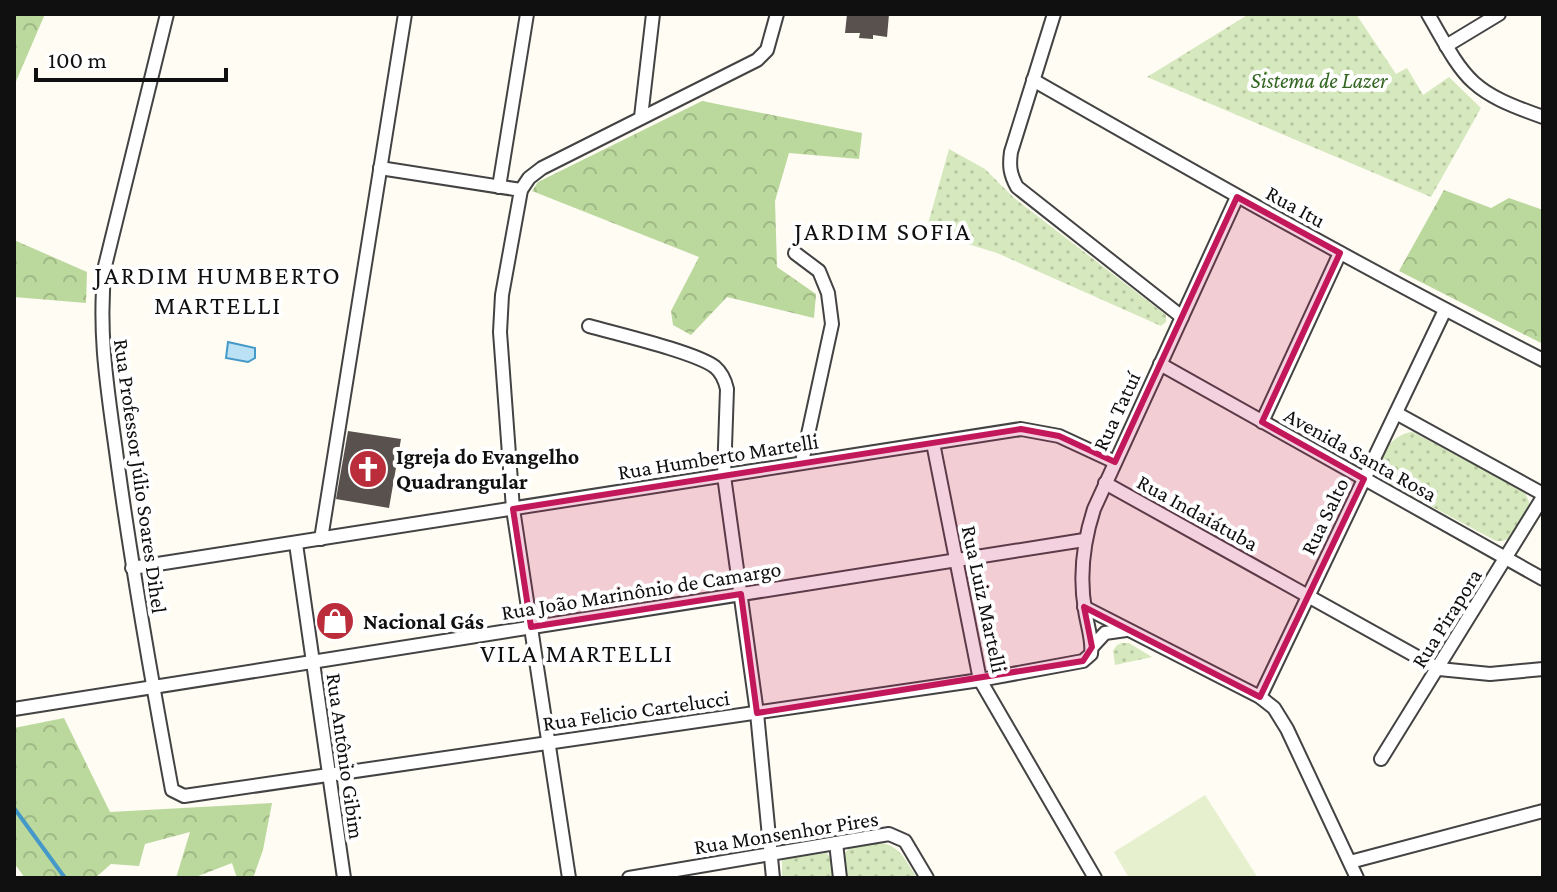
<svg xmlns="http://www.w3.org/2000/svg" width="1557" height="892" font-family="'Crimson Pro',serif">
  <defs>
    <pattern id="forest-crowns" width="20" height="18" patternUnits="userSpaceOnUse" patternTransform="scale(2)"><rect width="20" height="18" fill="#bbd89d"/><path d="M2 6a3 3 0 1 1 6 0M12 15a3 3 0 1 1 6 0" fill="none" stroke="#a0b886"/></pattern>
    <pattern id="park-dots" width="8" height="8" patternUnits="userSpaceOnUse" patternTransform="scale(2)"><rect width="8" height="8" fill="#d6e8bd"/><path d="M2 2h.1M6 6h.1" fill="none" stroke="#b7c6a1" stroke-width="1.8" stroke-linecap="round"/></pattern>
  </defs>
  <rect width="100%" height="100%" fill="#fefcf3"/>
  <g fill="url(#forest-crowns)">
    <polygon points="14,14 45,14 14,86"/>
    <polygon points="702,101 862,133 859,159 789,153 775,201 777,267 816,294 814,318 727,297 691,335 673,325 671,311 699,257 532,191 538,182"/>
    <polygon points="1444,190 1491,208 1509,198 1543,210 1543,344 1399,271"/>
    <polygon points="14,240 87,272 86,303 14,297"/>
    <polygon points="64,718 110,812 272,803 263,850 253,878 237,878 232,863 193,878 176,878 190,832 145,844 139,866 111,864 95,878 25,878 14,863 14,728"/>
  </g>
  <g fill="url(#park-dots)">
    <polygon points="1249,14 1356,14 1396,74 1407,68 1423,95 1449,77 1481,108 1431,197 1147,77"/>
    <polygon points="949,149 985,169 1014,198 1166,315 1166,322 1161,326 997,253 926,231"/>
    <path d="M1413,432l112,60c1,4 4,8 5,13 1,17 -18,38 -34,36l-110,-59c-17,-18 5,-49 27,-50z"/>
    <polygon points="1122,643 1129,643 1152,657 1115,665 1113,651 1117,645"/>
    <path d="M866,841c32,1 35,12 51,37h-73c-4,-23 0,-31 22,-37z"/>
    <polygon points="827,853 831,859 833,878 782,878 782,859"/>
  </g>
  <polygon fill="#e6f0cf" points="1205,795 1258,878 1129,878 1114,852"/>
  <polygon fill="#bae1f4" stroke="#4499c8" stroke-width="2" points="228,342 255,348 255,358 248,362 226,358"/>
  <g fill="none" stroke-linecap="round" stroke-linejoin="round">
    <polyline stroke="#4499c8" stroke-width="4" points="14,808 65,878"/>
  </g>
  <g fill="#58514d">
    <polygon points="847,14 889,14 887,37 873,35 873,39 859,38 860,33 845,33"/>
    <polygon points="348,431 401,439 389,508 336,499"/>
  </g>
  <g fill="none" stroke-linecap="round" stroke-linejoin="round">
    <g stroke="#434343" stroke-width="16">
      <g id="minor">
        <path d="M167,14l-62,252c-8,69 4,132 13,200 15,109 34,216 54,324l12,6 796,-116 103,-19 8,-7c2,-14 -4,-29 -6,-44 -6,-35 -2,-67 9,-101l143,-312"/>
        <path d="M1054,14l-43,138c-2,14 -1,22 6,35l165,130"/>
        <path d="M1428,14c38,67 41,77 115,103"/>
        <polyline points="1446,46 1499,14"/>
        <path d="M1033,80c168,96 337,192 510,280"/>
        <polyline points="641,117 653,14"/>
        <polyline points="380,168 521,190"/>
        <polyline points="499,187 527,14"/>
        <polyline points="795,253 819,271 828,293 832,324 802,462"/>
        <path d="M589,326c28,8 106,26 126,41 7,6 10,13 12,22l-3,87 33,237 16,165"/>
        <polyline points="1160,364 1543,579"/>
        <polyline points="1396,413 1543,494"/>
        <polyline points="1262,422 1340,253"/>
        <polyline points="933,443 980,680 1095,878"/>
        <polyline points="1105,483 1439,669 1490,674 1543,669"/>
        <polyline points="321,539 405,14"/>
        <polyline points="296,544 344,878"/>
        <polyline points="132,568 1021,429 1059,436 1115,462"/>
        <polyline points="1084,607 1260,697 1274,708 1287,729 1357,878"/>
        <polyline points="1092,647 1105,633 1126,630"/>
        <polyline points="1260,697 1445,310"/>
        <polyline points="14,709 1084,540"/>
        <polyline points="1381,759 1543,497"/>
        <polyline points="836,843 840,878"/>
        <polyline points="1350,862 1543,811"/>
        <polyline points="569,878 513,509 500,332 502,295 521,190 529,178 542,168 757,60 767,50 777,14"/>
        <polyline points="629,878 889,834 905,841 927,878"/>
      </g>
    </g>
    <use href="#minor" stroke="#fff" stroke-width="12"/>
  </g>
  <path fill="#c2185b" fill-opacity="0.2" stroke="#c2185b" stroke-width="6" stroke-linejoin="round" d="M1237,197l103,56 -78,169 102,57 -104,218 -176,-90 8,40 -9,14 -326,52 -16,-119 -210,33 -18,-118 508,-80 38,7 56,26z"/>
  <defs>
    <g id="church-disc" transform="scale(2)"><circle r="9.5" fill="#bb2d3a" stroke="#fff"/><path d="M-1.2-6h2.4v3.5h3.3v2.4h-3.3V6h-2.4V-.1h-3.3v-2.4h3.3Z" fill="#fff"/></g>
    <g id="shop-disc" transform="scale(2)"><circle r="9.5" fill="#bb2d3a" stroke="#fff"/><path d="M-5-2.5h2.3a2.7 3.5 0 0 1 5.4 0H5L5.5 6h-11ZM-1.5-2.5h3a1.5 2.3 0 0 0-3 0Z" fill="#fff"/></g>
  </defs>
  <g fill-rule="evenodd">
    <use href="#church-disc" x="368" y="469"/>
    <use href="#shop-disc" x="335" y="621"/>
  </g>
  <g text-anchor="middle" stroke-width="8" stroke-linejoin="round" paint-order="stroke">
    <g font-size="22" font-style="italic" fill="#362" stroke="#fff">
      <text x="1319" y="88">Sistema de Lazer</text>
    </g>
    <g font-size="22" fill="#101010" stroke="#fff">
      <text transform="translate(1296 206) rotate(29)" y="8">Rua Itu</text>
      <text transform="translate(1116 411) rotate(-65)" y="8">Rua Tatuí</text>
      <text transform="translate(1361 454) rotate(29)" y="8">Avenida Santa Rosa</text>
      <text transform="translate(718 456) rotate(-9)" y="8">Rua Humberto Martelli</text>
      <text transform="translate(141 476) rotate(82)" y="8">Rua Professor Júlio Soares Dihel</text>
      <text transform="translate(1198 512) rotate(29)" y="8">Rua Indaiátuba</text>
      <text transform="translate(1324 516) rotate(-64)" y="8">Rua Salto</text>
      <text transform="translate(641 590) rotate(-9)" y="8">Rua João Marinônio de Camargo</text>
      <text transform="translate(985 599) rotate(78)" y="8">Rua Luiz Martelli</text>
      <text transform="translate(1446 618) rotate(-58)" y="8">Rua Pirapora</text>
      <text transform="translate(636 710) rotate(-8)" y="8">Rua Felicio Cartelucci</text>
      <text transform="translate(346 756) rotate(82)" y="8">Rua Antônio Gibim</text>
      <text transform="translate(786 832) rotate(-9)" y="8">Rua Monsenhor Pires</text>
    </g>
    <g font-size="22" font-weight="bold" fill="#101010" stroke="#fff" text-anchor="start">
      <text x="396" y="464">Igreja do Evangelho<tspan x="396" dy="25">Quadrangular</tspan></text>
      <text x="363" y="629">Nacional Gás</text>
    </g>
    <g font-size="26" letter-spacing="2" fill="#101010" stroke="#fff">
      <text x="883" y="240">JARDIM SOFIA</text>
      <text x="218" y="284">JARDIM HUMBERTO<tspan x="218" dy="30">MARTELLI</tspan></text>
      <text x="577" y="662">VILA MARTELLI</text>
    </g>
  </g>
  <rect width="1557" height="892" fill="none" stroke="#101010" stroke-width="32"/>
  <path d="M36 68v12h190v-12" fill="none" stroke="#101010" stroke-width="4"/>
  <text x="48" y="68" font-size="24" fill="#101010" stroke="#ffffff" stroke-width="6" paint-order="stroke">100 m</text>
</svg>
